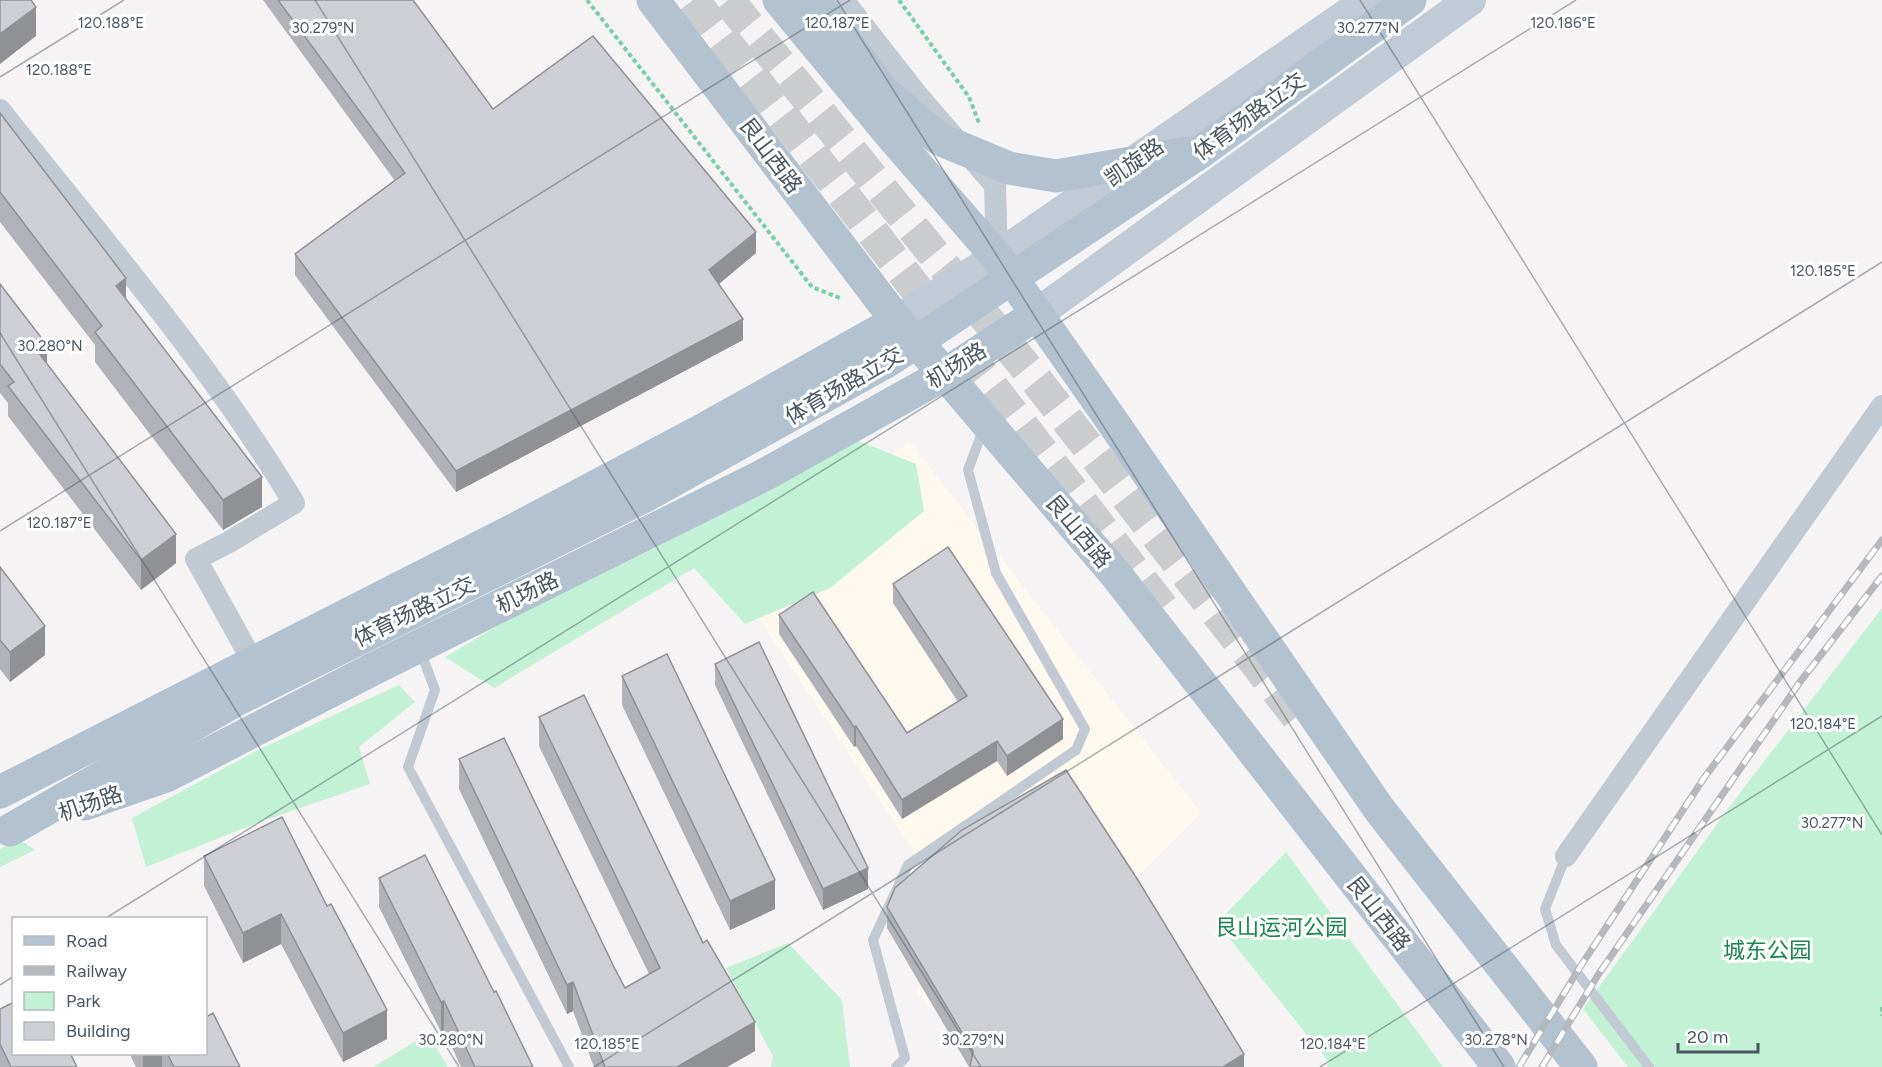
<svg xmlns="http://www.w3.org/2000/svg" width="1882" height="1067" font-family="Figtree,'Noto Sans SC',sans-serif">
  <rect width="100%" height="100%" fill="#f5f3f3"/>
  <polygon fill="#fdf9ef" points="910,442 1201,813 1120,894 987,1067 916,991 966,930 727,571"/>
  <g fill="#c3f1d5">
    <polygon points="859,441 916,464 924,511 830,588 745,624 694,568 494,688 445,657 516,615 649,551"/>
    <polygon points="1882,608 1882,1067 1628,1067 1583,1009 1733,802"/>
    <polygon points="399,685 415,702 359,747 370,784 265,820 146,867 132,818 260,749"/>
    <polygon points="20,840 35,850 0,867 0,849"/>
    <polygon points="1286,852 1443,1067 1327,1067 1329,1062 1217,923"/>
    <polygon points="788,943 842,1000 850,1067 771,1067 773,1056 726,968"/>
    <polygon points="428,1034 448,1067 373,1067"/>
  </g>
  <g fill="none" stroke-linecap="round" stroke-linejoin="round">
    <g stroke="#caccce" stroke-width="33" stroke-dasharray="33 16" stroke-linecap="butt">
      <polyline points="693,0 1165,611"/>
      <polyline points="728,0 1037,381 1304,725"/>
    </g>
    <g stroke="#7ad0a6" stroke-width="4" stroke-dasharray="4.5 3" stroke-linecap="butt">
      <polyline points="587,0 812,287 840,298"/>
      <polyline points="899,0 969,97 979,123"/>
      <polyline points="1882,1007 1882,1016"/>
    </g>
    <g stroke="#c1cad2" stroke-width="10">
      <polyline points="420,650 435,690 408,767 569,1067"/>
      <polyline points="1566,856 1545,909 1556,945 1649,1067"/>
      <polyline points="896,1067 905,1058 873,940 908,865 1076,750 1085,729 996,573 968,470 984,427"/>
    </g>
    <g stroke="#c1cad2" stroke-width="22">
      <polyline points="843,0 919,97 995,185 997,257"/>
      <path d="M0,110c101,128 210,253 294,393l-65,39 -33,17 57,103"/>
      <polyline points="1566,856 1882,406"/>
    </g>
    <g stroke="#c1cbd6" stroke-width="32">
      <polyline points="1037,314 1470,0"/>
      <polyline points="897,321 997,257 1368,0"/>
    </g>
    <g stroke="#b3c2d1" stroke-width="33">
      <polyline points="653,0 897,321 945,374 1117,576 1499,1067"/>
      <polyline points="779,0 895,140 997,257 1112,421 1379,809 1581,1067"/>
      <polyline points="814,0 883,91 939,139 1009,168 1056,176 1188,153"/>
      <polyline points="0,792 525,524 708,427 897,321"/>
      <polyline points="85,804 166,776 377,667 764,475 945,374 1037,314"/>
      <polyline points="10,830 236,700 645,496 889,360 1202,151 1410,0"/>
    </g>
    <g stroke="#b5b8bd" stroke-width="7">
      <g id="rail">
        <polyline points="1519,1067 1582,964 1704,778 1882,540"/>
        <polyline points="1542,1067 1598,975 1800,682 1882,576"/>
      </g>
    </g>
    <use href="#rail" stroke="#fff" stroke-width="4.5" stroke-dasharray="14" stroke-linecap="butt"/>
  </g>
  <g fill="#b0b2b7">
    <polygon points="263,0 413,0 493,109 756,253 719,284 743,340 456,492 295,275 295,254 395,181"/>
    <polygon points="0,113 126,300 262,507 223,530 95,362 95,345 0,222"/>
    <polygon points="0,284 47,364 176,563 141,590 8,416 8,403 0,393"/>
    <polygon points="0,567 45,655 10,682 0,669"/>
    <polygon points="893,584 1063,739 1007,776 997,761 902,819 856,746 854,747 779,634 779,615 907,733 958,702 893,603"/>
    <polygon points="715,664 868,889 823,910 715,685"/>
    <polygon points="622,676 775,909 730,930 622,705"/>
    <polygon points="539,717 755,1051 727,1067 594,1067 573,1011 567,1014 459,789 459,759 614,967 625,988 649,974 539,746"/>
    <polygon points="282,817 387,1039 343,1062 281,944 243,963 204,886 204,856"/>
    <polygon points="379,878 494,992 533,1067 461,1067 444,1030 441,1032 379,907"/>
    <polygon points="887,907 1244,1067 969,1067 887,928"/>
    <polygon points="0,1009 77,1067 0,1067"/>
    <polygon points="129,1053 206,1053 240,1067 136,1067"/>
  </g>
  <g fill="#909195">
    <polygon points="36,7 36,36 0,64 0,34"/>
    <polygon points="756,232 756,253 709,292 709,270"/>
    <polygon points="126,278 126,307 116,286"/>
    <polygon points="743,319 743,340 456,492 456,471"/>
    <polygon points="47,345 47,375 38,352"/>
    <polygon points="262,477 262,507 223,530 223,500"/>
    <polygon points="176,534 176,563 141,590 141,560"/>
    <polygon points="45,626 45,655 10,682 10,652"/>
    <polygon points="1063,719 1063,739 1007,776 1007,756"/>
    <polygon points="856,726 856,746 854,747 854,727"/>
    <polygon points="997,741 997,761 902,819 902,800"/>
    <polygon points="868,868 868,889 823,910 823,889"/>
    <polygon points="775,880 775,909 730,930 730,901"/>
    <polygon points="281,914 281,944 243,963 243,933"/>
    <polygon points="573,982 573,1011 567,1014 567,985"/>
    <polygon points="444,1001 444,1030 441,1032 441,1002"/>
    <polygon points="387,1010 387,1039 343,1062 343,1033"/>
    <polygon points="755,1022 755,1051 727,1067 677,1067"/>
    <rect x="143" y="1053" width="19" height="14"/>
    <polygon points="1244,1054 1244,1067 1223,1067"/>
  </g>
  <g fill="#cdcfd5" stroke="#909195" stroke-width="1.5">
    <polygon points="0,0 31,0 36,7 0,34"/>
    <polygon points="278,0 413,0 493,109 593,36 756,232 709,270 743,319 456,471 295,254 405,173"/>
    <polygon points="0,113 126,278 116,286 262,477 223,500 95,332 102,326 0,192"/>
    <polygon points="0,284 47,345 38,352 176,534 141,560 8,386 14,382 0,364"/>
    <polygon points="948,547 1063,719 1007,756 997,741 902,800 856,726 854,727 779,615 813,592 907,733 967,696 893,584"/>
    <polygon points="0,567 45,626 10,652 0,640"/>
    <polygon points="759,642 868,868 823,889 715,664"/>
    <polygon points="667,654 775,880 730,901 622,676"/>
    <polygon points="584,695 703,943 707,940 755,1022 677,1067 605,1067 573,982 567,985 459,759 504,738 614,967 625,988 660,968 539,717"/>
    <polygon points="1066,770 1136,877 1244,1054 1223,1067 970,1067 973,1051 887,907 895,888 962,830"/>
    <polygon points="282,817 327,906 331,904 387,1010 343,1033 281,914 243,933 204,856"/>
    <polygon points="425,855 494,992 496,991 533,1067 475,1067 444,1001 441,1002 379,878"/>
    <polygon points="14,1002 14,1053 70,1053 77,1067 11,1067 0,1044 0,1009"/>
    <polygon points="213,1013 240,1067 174,1067 167,1053 206,1053 206,1017"/>
  </g>
  <path fill="none" stroke="#4a5661" stroke-width="1.5" stroke-opacity="0.45" d="M315,0l666,1067M837,0l667,1067M1360,0l522,835M0,77l124,-77M0,333l459,734M0,531l850,-531M106,918l1470,-918M0,985l14,-9M594,1067l1288,-805M1320,1067l562,-351"/>
  <g text-anchor="middle" stroke-width="6" stroke-linejoin="round" paint-order="stroke">
    <g font-size="22" fill="#4a5661" stroke="#fff">
      <text transform="translate(1249 116) rotate(-36)" y="8">体育场路立交</text>
      <text transform="translate(771 155) rotate(53)" y="8">艮山西路</text>
      <text transform="translate(1134 162) rotate(-35)" y="8">凯旋路</text>
      <text transform="translate(956 365) rotate(-32)" y="8">机场路</text>
      <text transform="translate(844 385) rotate(-30)" y="8">体育场路立交</text>
      <text transform="translate(1079 531) rotate(50)" y="8">艮山西路</text>
      <text transform="translate(527 592) rotate(-26)" y="8">机场路</text>
      <text transform="translate(414 611) rotate(-26)" y="8">体育场路立交</text>
      <text transform="translate(90 803) rotate(-19)" y="8">机场路</text>
      <text transform="translate(1379 913) rotate(52)" y="8">艮山西路</text>
    </g>
    <g font-size="22" fill="#17864f" stroke="#fff">
      <text x="1281" y="935">艮山运河公园</text>
      <text x="1767" y="958">城东公园</text>
    </g>
  </g>
  <g font-size="15" text-anchor="middle" fill="#4a5661" stroke="#fff" stroke-width="6" stroke-linejoin="round" paint-order="stroke">
    <text x="111" y="28">120.188°E</text>
    <text x="837" y="28">120.187°E</text>
    <text x="1563" y="28">120.186°E</text>
    <text x="323" y="33">30.279°N</text>
    <text x="1368" y="33">30.277°N</text>
    <text x="59" y="75">120.188°E</text>
    <text x="1823" y="276">120.185°E</text>
    <text x="50" y="351">30.280°N</text>
    <text x="59" y="528">120.187°E</text>
    <text x="1823" y="729">120.184°E</text>
    <text x="1832" y="828">30.277°N</text>
    <text x="451" y="1045">30.280°N</text>
    <text x="973" y="1045">30.279°N</text>
    <text x="1496" y="1045">30.278°N</text>
    <text x="607" y="1049">120.185°E</text>
    <text x="1333" y="1049">120.184°E</text>
  </g>
  <rect x="12" y="917" width="195" height="138" fill="#ffffff" stroke="#b7bbc0" stroke-width="1.5"/>
  <rect x="24" y="936" width="30" height="9" fill="#b3c2d1" stroke="#b7bbc0" stroke-width="1.5"/>
  <text x="66" y="947" font-size="18" fill="#4a5661">Road</text>
  <rect x="24" y="966" width="30" height="9" fill="#b5b8bd" stroke="#b7bbc0" stroke-width="1.5"/>
  <text x="66" y="977" font-size="18" fill="#4a5661">Railway</text>
  <rect x="24" y="992" width="30" height="18" fill="#c3f1d5" stroke="#b7bbc0" stroke-width="1.5"/>
  <text x="66" y="1007" font-size="18" fill="#4a5661">Park</text>
  <rect x="24" y="1022" width="30" height="18" fill="#cdcfd5" stroke="#b7bbc0" stroke-width="1.5"/>
  <text x="66" y="1037" font-size="18" fill="#4a5661">Building</text>
  <path d="M1678 1043v9h80v-9" fill="none" stroke="#4a5661" stroke-width="3"/>
  <text x="1687" y="1043" font-size="18" fill="#4a5661" stroke="#ffffff" stroke-width="4.5" paint-order="stroke">20 m</text>
</svg>
